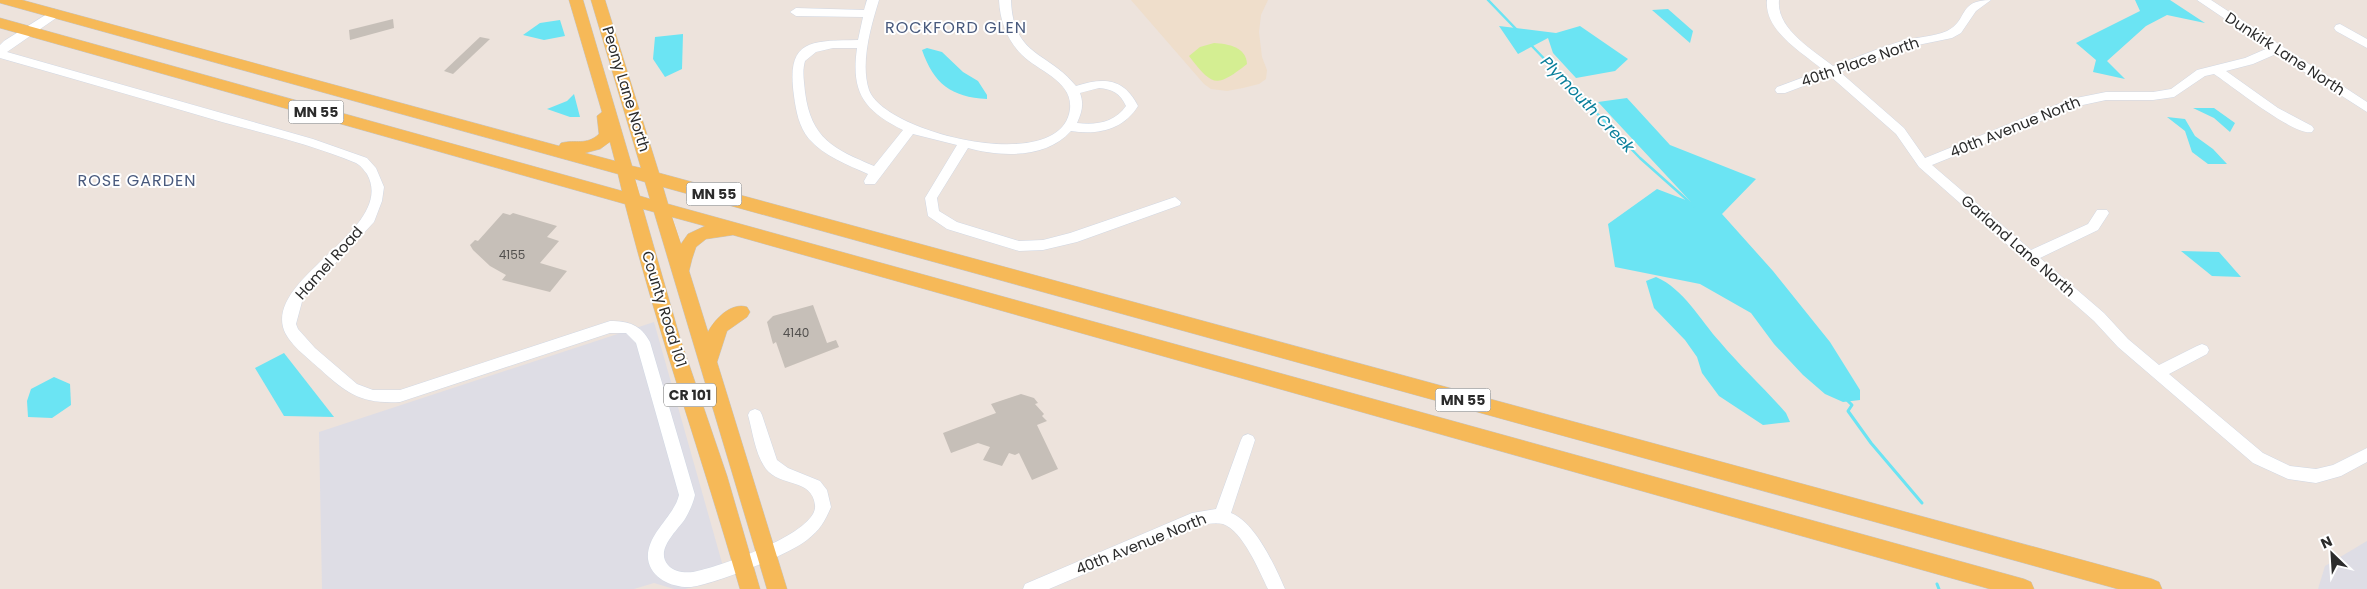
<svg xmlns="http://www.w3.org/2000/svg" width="2367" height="589" font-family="Poppins,sans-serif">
  <rect width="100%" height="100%" fill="#ede3dc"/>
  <g fill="#dedde5">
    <polygon points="654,322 726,577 685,589 674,589 654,583 634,589 322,589 319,432"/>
    <polygon points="2367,541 2367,589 2318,589 2325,566"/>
  </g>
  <polygon fill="#efdecb" points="1131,0 1268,0 1261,15 1259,32 1262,57 1267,70 1266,79 1259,84 1243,88 1227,91 1211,89 1204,84"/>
  <path fill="#d4ee92" d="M1214,43c15,1 32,4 33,21 -31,24 -34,23 -58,-8l11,-9z"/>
  <g fill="#6be4f3">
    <polygon points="2135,0 2170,0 2205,23 2167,15 2146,26 2107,61 2125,79 2093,72 2096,60 2076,43 2140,11"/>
    <polygon points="1668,9 1693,31 1690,43 1652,10"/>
    <polygon points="560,20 565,36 544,40 523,35 540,23"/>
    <polygon points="1499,26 1556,33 1580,26 1628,59 1615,71 1576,78 1553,53 1548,38 1518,54"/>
    <polygon points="683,34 682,69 665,77 653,59 655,37"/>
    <path d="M927,48l15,4 21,20 15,9 9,14v4c-36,-2 -53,-15 -65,-49z"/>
    <polygon points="574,94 580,117 570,117 547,109 567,101"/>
    <polygon points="1627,98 1670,145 1756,179 1722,214 1773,271 1830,342 1860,390 1860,400 1843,402 1825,394 1803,375 1774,344 1751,313 1700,284 1615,267 1608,224 1657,189 1691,202 1598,102"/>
    <polygon points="2193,108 2214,108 2235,123 2230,132 2214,118"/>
    <polygon points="2167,117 2185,119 2195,136 2213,149 2227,164 2208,164 2192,152 2185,131"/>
    <polygon points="2181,251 2219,252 2241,277 2212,276"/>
    <path d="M1656,277c28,12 44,43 64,65 21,25 45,47 66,71l4,9 -27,3 -44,-29 -17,-23 -5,-16 -12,-17 -31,-32 -8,-27z"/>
    <polygon points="284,353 334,417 284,416 255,368"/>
    <polygon points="54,377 70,384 71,405 52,418 28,417 27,401 31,389"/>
  </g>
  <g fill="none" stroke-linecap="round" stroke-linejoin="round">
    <g stroke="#6be4f3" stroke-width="2.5">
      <polyline points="1488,0 1517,30"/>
      <polyline points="1530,44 1640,158 1694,206"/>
    </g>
    <g stroke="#6be4f3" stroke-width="3">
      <polyline points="1846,399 1852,405 1848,411 1871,443 1922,503"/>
      <polyline points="1937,584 1939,589"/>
    </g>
  </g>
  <g fill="#c6bfb8">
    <polygon points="393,19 394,28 350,40 349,30"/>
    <polygon points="480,37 490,39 453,74 444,71"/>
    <polygon points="503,213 510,215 513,213 557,226 547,237 559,241 540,263 567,271 550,292 502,280 506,275 490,266 473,250 470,245 475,240 478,241"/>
    <polygon points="813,305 827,343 836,340 839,347 785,368 776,342 773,344 767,322 773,316"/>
    <polygon points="1021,394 1034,398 1038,403 1035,404 1044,414 1042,416 1047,421 1037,425 1058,469 1032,480 1019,453 1015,455 1009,453 1002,466 983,460 990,447 978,443 951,453 943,433 996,413 991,404"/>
  </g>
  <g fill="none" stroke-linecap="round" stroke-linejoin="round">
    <g stroke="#d1d8e4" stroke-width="1">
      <g id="minor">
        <path d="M867,0h12c-8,26 -19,63 -10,90 15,43 193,87 201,19 3,-28 -32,-38 -48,-54 -15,-15 -22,-34 -23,-55h12c2,57 37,51 65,86 28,-9 48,-8 62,20 -15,24 -40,29 -67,25 -25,28 -70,26 -103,17l-31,50 2,13 18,11 62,19 24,-1 27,-7 105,-36 6,5 -1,3 -103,37 -34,8 -24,1 -72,-22 -19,-13 -3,-18 32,-53 -44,-11 -38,50h-10l-1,-3 4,-7c-20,-9 -44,-18 -59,-35 -10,-12 -13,-28 -15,-43 -8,-57 16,-55 64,-56l5,-23 -67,-1 -6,-4 6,-4 68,2zM833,48h24c-6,44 6,62 46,82l-29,36c-40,-17 -63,-27 -69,-74 -1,-11 -3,-21 0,-31l11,-9zM1099,88c13,1 21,5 27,18 -12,17 -30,19 -49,17 5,-11 7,-19 3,-30z"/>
        <path d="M1767,0h12c-3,29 34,50 54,66 23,-8 45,-18 69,-25 14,-4 31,-4 45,-10 22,-11 10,-31 44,-31l-15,11 -15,22 -9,5 -44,9 -68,25 64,56 21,30 146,-59 35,-7h47l18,-3 26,-19 48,-12 23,-10 -71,-48h14l156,102v10l-91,-58 -23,10 -27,7 52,37 34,18 2,3 -2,3c-17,5 -81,-47 -98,-58l-9,2 -31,21 -21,3h-47l-28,6 -146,59 99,85 57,-26 9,-14h10l2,3 -11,17 -58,28 64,55 24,26 31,26 38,-19 5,-2 5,2 2,4 -2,4 -38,20 94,79 27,13 26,3 17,-4 34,-17v14l-26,14 -25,7 -28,-4 -35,-16 -135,-116 -24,-26 -175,-154 -23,-33 -66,-58 -45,17h-8l-2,-3 2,-3 46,-17c-21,-18 -59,-39 -56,-70z"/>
        <path d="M55,9l6,4 -2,3 -52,36 306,87 54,19 9,10 8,19 -2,14 -8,21 -71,76 -7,26 2,5 17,19 42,36 16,6h27l210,-69c19,0 31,4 40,21l45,153c-2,9 -6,17 -10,24 -9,13 -30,31 -17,46 6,7 16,8 25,7 23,-4 126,-39 122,-67 -3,-27 -35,-18 -49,-36 -11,-15 -13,-36 -18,-54l2,-4 5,-2 5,2 2,4 15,45 11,8 32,13 7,9 4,17c-6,14 -11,23 -24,33 -19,15 -92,44 -116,47 -18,1 -40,-8 -43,-28 -2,-25 26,-42 31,-64l-43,-152 -10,-10h-16l-210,69c-38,2 -53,-8 -80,-33 -12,-11 -33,-26 -37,-42 -13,-52 114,-99 84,-153 -3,-4 -7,-9 -11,-11 -43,-18 -89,-29 -134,-41 -74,-22 -148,-43 -222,-64v-13l4,-4z"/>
        <polygon points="2340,24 2367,39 2367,48 2336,31 2334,28 2336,25"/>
        <path d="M1248,434l5,2 2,4 -24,73c24,9 44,53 54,76h-17c-9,-18 -25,-58 -45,-65 -7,-2 -16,0 -24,1l-150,64h-26l2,-5 167,-71 24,-4 25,-69 2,-4z"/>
      </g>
    </g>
    <g stroke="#c4c4c4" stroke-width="1">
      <path id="major" d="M0,0h22l537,146 2,-3c15,-4 25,3 38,-9l-2,-18 5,-4 -33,-112h14l49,166 9,2 -50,-168h14l54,173 1493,406 7,3 3,7h-44l-1455,-402 5,17 1356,375 7,3 3,7h-44l-1257,-354 -27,4 -10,8 -4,12 -3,12 19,61c7,-13 23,-30 39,-25l3,5 -3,5 -20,14 -10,31 70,227h-20l-113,-377 -11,-3 37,129 47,138 33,113h-20c-37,-129 -82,-255 -115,-385l-625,-176v-10l622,173 -4,-17 -618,-171zM610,142l5,19 -30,-8 15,-4zM635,179l10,3 5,17 -10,-3zM672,217l33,9 -17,8 -7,10z"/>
    </g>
    <use href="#minor" fill="#fff" fill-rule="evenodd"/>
    <use href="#major" fill="#f6b958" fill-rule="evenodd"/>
  </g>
  <g text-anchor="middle" stroke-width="4" stroke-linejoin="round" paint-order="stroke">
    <g font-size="12" fill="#52504e">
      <text x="512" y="259">4155</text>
      <text x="796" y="337">4140</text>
    </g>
    <g fill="#fff" stroke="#6b6b6b" stroke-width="1">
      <rect x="288.5" y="100.5" width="55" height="23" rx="4"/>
      <rect x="686.5" y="182.5" width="55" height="23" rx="4"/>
      <rect x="664" y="383.5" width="52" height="23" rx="4"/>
      <rect x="1435.5" y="388.5" width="55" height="23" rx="4"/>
    </g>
    <g font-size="14" font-weight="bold" fill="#2b2b2b">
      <text x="316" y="117">MN 55</text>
      <text x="714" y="199">MN 55</text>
      <text x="690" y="400">CR 101</text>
      <text x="1463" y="405">MN 55</text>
    </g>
    <g font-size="15" fill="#2b2b2b" stroke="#fff">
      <text transform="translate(2285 54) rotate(33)" y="5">Dunkirk Lane North</text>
      <text transform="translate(1860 62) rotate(-19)" y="5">40th Place North</text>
      <text transform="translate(626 89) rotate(73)" y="5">Peony Lane North</text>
      <text transform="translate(2015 127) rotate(-22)" y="5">40th Avenue North</text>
      <text transform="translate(2018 246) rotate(41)" y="5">Garland Lane North</text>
      <text transform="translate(329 263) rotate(-48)" y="5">Hamel Road</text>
      <text transform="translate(664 309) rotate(73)" y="5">County Road 101</text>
      <text transform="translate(1141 544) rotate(-22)" y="5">40th Avenue North</text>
    </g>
    <g font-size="16" letter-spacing="1" fill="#495a7d" stroke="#fff">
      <text x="956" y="33">ROCKFORD GLEN</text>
      <text x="137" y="186">ROSE GARDEN</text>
    </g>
    <g font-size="16" font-style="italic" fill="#087e9a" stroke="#fff">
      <text transform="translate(1588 104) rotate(46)" y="6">Plymouth Creek</text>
    </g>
  </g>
  <g transform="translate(2332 554) rotate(335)" stroke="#ffffff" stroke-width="4" paint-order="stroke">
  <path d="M0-4L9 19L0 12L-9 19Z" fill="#2b2b2b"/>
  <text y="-8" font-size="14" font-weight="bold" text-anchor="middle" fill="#2b2b2b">N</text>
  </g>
</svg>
